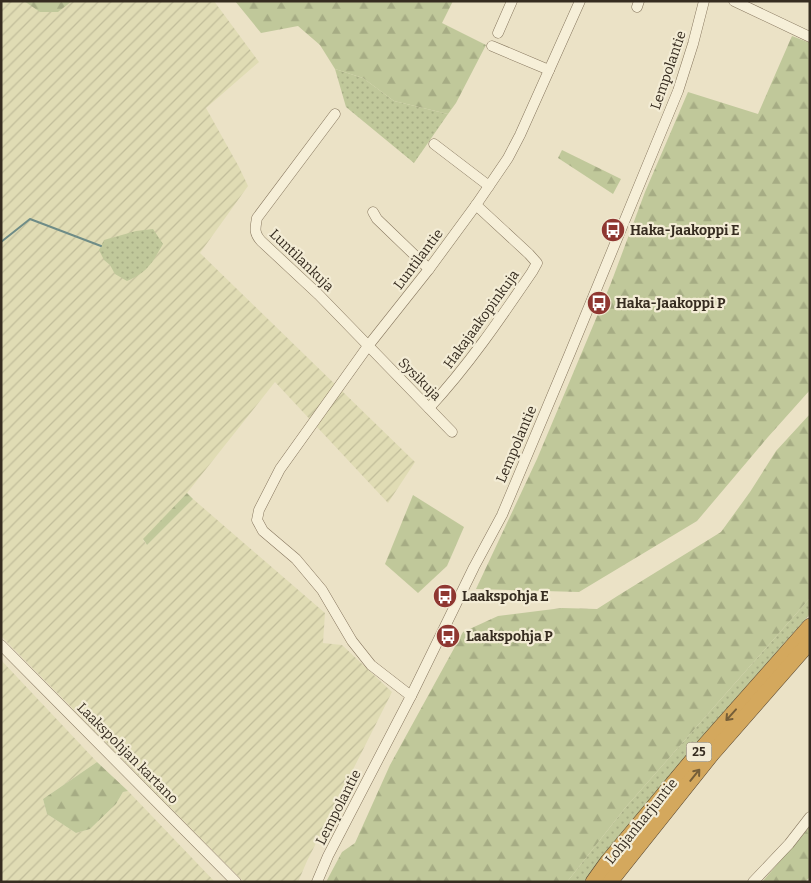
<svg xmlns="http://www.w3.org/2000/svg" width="811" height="883" font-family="Bitter,serif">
  <defs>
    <pattern id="farmland-furrows" width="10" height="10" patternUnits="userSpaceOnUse" patternTransform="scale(1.25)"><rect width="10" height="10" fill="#e0dcb4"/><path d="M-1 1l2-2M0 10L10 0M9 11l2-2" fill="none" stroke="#c1bd9a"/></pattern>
    <pattern id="grass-dots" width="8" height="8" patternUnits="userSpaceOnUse" patternTransform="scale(1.25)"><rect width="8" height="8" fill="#c0c89a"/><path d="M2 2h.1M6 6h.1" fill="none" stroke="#a6ac84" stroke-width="1.8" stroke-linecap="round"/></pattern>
    <pattern id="forest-firs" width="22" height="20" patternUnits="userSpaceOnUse" patternTransform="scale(1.25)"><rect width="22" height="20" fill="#c0c89a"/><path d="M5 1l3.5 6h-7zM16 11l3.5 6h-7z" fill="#a6ac84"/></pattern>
  </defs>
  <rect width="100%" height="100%" fill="#ebe2c6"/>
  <g fill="url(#farmland-furrows)">
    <polygon points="1,1 214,1 259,62 206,108 239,167 248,186 200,253 415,462 388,503 275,382 187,493 143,540 147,545 193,499 325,613 323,643 342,645 392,692 307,861 298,882 244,882 1,636"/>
    <polygon points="1,660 97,762 43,799 47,814 76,833 90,829 116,804 123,792 128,791 215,882 1,882"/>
  </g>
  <g fill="url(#grass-dots)">
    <polygon points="335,69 363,78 394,101 448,114 414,163 346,107"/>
    <path d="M153,229l10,15c-11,19 -15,28 -36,37l-12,-7 -5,-9 -6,-5 -5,-10 5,-10 32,-9z"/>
    <path d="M810,598v16c-78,87 -152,177 -226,268h-17l58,-74z"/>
  </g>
  <g fill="url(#forest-firs)">
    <polygon points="24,1 72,1 58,12 40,12"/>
    <polygon points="235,1 453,1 442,23 486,45 456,103 448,114 394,101 363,78 335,69 320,45 298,26 261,33"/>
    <polygon points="792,36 810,43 810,390 768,437 697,521 579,592 476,589 537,459 611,283 645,192 688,92 758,114"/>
    <polygon points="562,150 621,179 613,194 558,158"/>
    <polygon points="810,414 810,598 625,808 567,882 326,882 342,852 355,843 390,765 463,632 498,616 562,608 597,609 619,595 721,532 750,492 776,451"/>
    <polygon points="187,493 193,499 147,545 143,539"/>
    <polygon points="413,495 464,527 447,566 418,593 385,564"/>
    <polygon points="97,762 128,791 123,792 116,804 90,829 76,833 47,814 43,799"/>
    <polygon points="810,826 810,877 805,882 762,882"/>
  </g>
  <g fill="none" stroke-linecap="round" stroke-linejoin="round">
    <polyline stroke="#6e8c87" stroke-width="2" points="1,242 30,219 101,246"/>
    <g stroke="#85755d" stroke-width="11">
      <g id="minor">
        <polyline points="734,1 810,37"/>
        <polyline points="637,7 639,1"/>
        <polyline points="498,33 512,1"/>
        <polyline points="492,46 549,70"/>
        <path d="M335,114l-78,104c-2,11 -3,15 4,23l58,54 133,137"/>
        <polyline points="434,144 489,186"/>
        <polyline points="373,212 377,219 429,269"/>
        <path d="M429,408c39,-42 71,-89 103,-136l5,-9 -8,-9 -53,-49"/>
        <polyline points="1,645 236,882"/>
        <polyline points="411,696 371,665 352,641 322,590 296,559 263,531 257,520 259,510 280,469 368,346 429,269 476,205 508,158 520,135 580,1"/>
        <polyline points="317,882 328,856 411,696 474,567 502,515 570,353 678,91 693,44 704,1"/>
        <polyline points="753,882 789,844 810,817"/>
      </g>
    </g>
    <g stroke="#534331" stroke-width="16">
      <g id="highway">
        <polyline points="593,882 608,861 703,747 810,626"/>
        <polyline points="610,882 712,754 810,642"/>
      </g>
    </g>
    <use href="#minor" stroke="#f6efd8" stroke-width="10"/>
    <use href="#highway" stroke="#d4a85d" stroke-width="15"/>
  </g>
  <defs><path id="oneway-shaft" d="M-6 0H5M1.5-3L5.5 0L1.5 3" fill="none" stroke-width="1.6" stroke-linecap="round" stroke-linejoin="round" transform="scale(1.25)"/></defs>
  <g stroke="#755e38">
    <use href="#oneway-shaft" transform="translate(731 715) rotate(132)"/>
    <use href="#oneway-shaft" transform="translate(695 775) rotate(-51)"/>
  </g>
  <defs>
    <g id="bus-disc" transform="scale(1.25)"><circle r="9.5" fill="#8f3731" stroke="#f3ecd5"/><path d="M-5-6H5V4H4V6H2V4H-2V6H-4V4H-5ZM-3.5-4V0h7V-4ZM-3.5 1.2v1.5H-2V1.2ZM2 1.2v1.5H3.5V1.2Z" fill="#fff"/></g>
  </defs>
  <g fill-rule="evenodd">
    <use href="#bus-disc" x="613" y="230"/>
    <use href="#bus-disc" x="599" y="303"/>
    <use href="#bus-disc" x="445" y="596"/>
    <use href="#bus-disc" x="448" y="636"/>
  </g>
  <g text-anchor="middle" stroke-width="4.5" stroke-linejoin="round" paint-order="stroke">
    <rect fill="#f3ecd5" stroke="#6f6656" stroke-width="1" x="686.5" y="742.5" width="25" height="19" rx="4"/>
    <g font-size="12" font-weight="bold" fill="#362c20">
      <text x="699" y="756">25</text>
    </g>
    <g font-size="14" fill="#362c20" stroke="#f3ecd5">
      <text transform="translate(668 70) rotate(-71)" y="5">Lempolantie</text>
      <text transform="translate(418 259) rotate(-53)" y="5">Luntilantie</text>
      <text transform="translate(302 260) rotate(44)" y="5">Luntilankuja</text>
      <text transform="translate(481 319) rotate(-54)" y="5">Hakajaakopinkuja</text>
      <text transform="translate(420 379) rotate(45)" y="5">Sysikuja</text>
      <text transform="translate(516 444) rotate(-67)" y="5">Lempolantie</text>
      <text transform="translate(128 753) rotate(45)" y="5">Laakspohjan kartano</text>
      <text transform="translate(338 807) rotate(-63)" y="5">Lempolantie</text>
      <text transform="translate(641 821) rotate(-51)" y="5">Lohjanharjuntie</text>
    </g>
    <g font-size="14" font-weight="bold" fill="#362c20" stroke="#f3ecd5" text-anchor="start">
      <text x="630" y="235">Haka-Jaakoppi E</text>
      <text x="616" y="308">Haka-Jaakoppi P</text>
      <text x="462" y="601">Laakspohja E</text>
      <text x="466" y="641">Laakspohja P</text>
    </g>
  </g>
  <rect width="811" height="883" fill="none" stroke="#362c20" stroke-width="5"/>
</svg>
